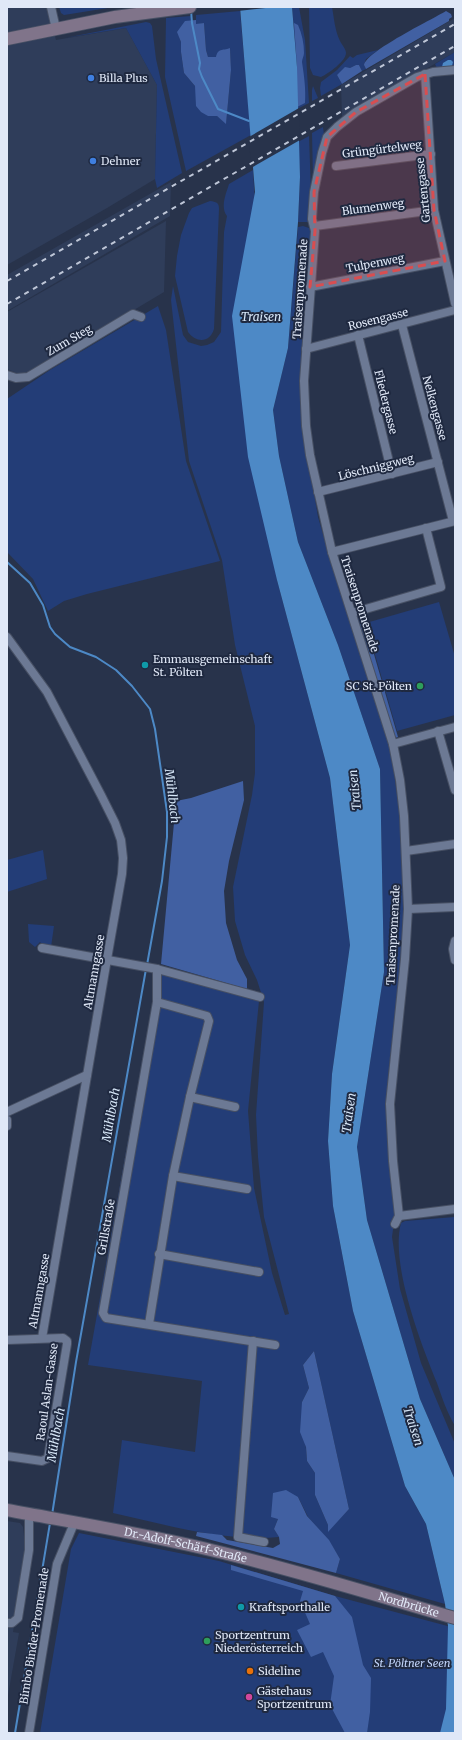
<svg xmlns="http://www.w3.org/2000/svg" width="462" height="1740" font-family="Merriweather,serif">
  <rect width="100%" height="100%" fill="#28334b"/>
  <g fill="#2f3d5a">
    <polygon points="7,7 47,7 56,40 126,28 157,85 155,179 107,208 7,265"/>
    <polygon points="455,18 455,52 345,116 342,116 341,85"/>
    <polygon points="171,182 170,216 7,311 7,275"/>
    <polygon points="166,221 164,292 30,372 19,374 7,369 7,312"/>
    <polygon points="7,1521 20,1523 23,1527 26,1554 13,1632 19,1633 7,1701"/>
  </g>
  <g fill="#233d77" fill-rule="evenodd">
    <polygon points="59,7 114,7 64,15 61,13"/>
    <polygon points="292,7 299,7 305,40 309,103 297,109 297,67"/>
    <path d="M309,7h23c2,11 3,24 8,34 2,4 6,8 6,12 0,8 -18,21 -25,24l-8,-2 -3,-7z"/>
    <polygon points="240,11 251,135 186,171 165,77 166,18 191,16 192,21 179,36 181,42 181,52 184,73 195,86 208,116 217,116 226,123 231,70 230,48 216,57 208,57 206,50 204,23 196,25 196,15"/>
    <polygon points="146,22 150,23 152,26 156,59 182,173 157,188 155,179 157,85 126,28 65,38"/>
    <polygon points="378,50 366,59 364,65 366,69 362,71 359,65 356,65 337,75 342,84 321,96 320,88 321,82 337,70 350,56 353,58 357,55"/>
    <polygon points="455,52 455,67 437,68 435,64"/>
    <polygon points="313,86 318,98 312,101 312,90"/>
    <polygon points="323,127 324,135 313,179 312,133"/>
    <polygon points="309,136 311,192 309,222 298,222 300,177 298,142"/>
    <path d="M253,170l24,410 53,198 20,167 -18,129 -4,67 5,65 20,105 52,175 21,38 19,80 -109,-31 4,-14 -11,-18 -21,-24 -10,-20 -20,22 -4,10 5,8c-56,5 -111,-12 -166,-24l9,-73 73,12 7,-71 -114,-16 65,-365 2,-34 104,35 -11,110 6,77 18,85 13,42 4,-1 -25,-97 -6,-60 -2,-42 8,-113 -7,-22 -12,-25 -10,-34 -2,-34 19,-92 3,-22v-47l-20,-81 -13,-85 -33,-99 -18,-161 2,-14 10,49 5,7 13,4 6,-1 7,-3 7,-10 3,-100 3,-16c-7,-9 -1,-22 2,-32zM314,1351l35,158 -21,22v-6l-13,-30v-22l-8,-12 -5,-59 7,-14 -6,-23z"/>
    <path d="M210,201c6,1 9,1 9,8l-5,120c-4,14 -18,14 -26,3l-13,-56 2,-20 4,-21 8,-22 3,-5z"/>
    <polygon points="303,226 309,228 311,233 301,365 301,415 318,517 327,548 391,751 400,817 404,909 402,954 388,1077 387,1110 395,1215 392,1237 400,1289 421,1363 455,1444 455,1480 420,1399 367,1220 357,1147 384,972 380,769 338,645 298,542 279,456 273,410 288,348 298,227"/>
    <polygon points="158,306 166,330 186,461 220,561 87,594 64,601 48,611 33,579 7,552 7,399 50,370"/>
    <polygon points="439,602 455,657 455,715 397,731 366,623"/>
    <polygon points="43,850 47,879 7,892 7,860"/>
    <polygon points="28,924 54,926 51,947 44,946 40,942 35,947 29,942"/>
    <path d="M455,1217v209c-8,-14 -13,-28 -18,-43 -16,-39 -47,-119 -36,-160l4,-2z"/>
    <polygon points="79,1533 219,1561 335,1596 455,1628 455,1733 40,1733 71,1549"/>
  </g>
  <g fill="#4160a2">
    <path d="M446,11l5,3 1,3 -3,2v2l-83,48 -2,-4c3,-14 67,-45 82,-54z"/>
    <path d="M196,20v4l8,-1 2,27 2,7h8c2,-9 6,-6 14,-9l1,22 -5,54 -9,-8h-9l-7,-4 -5,-6 -1,-20 -11,-13 -3,-21v-10l-4,-10 8,-11z"/>
    <path d="M294,23l4,2c4,9 6,18 6,28 0,3 -2,6 -2,9 2,13 4,27 3,41l-8,4v-40z"/>
    <polygon points="356,65 359,65 362,71 342,84 337,75 345,67 350,68"/>
    <polygon points="362,613 398,737 392,739 354,615"/>
    <polygon points="243,781 244,800 229,861 224,891 226,923 237,960 247,979 247,989 161,964 176,801 191,798"/>
    <polygon points="314,1351 349,1509 328,1532 328,1525 315,1495 315,1473 307,1461 306,1447 300,1432 302,1402 309,1388 303,1365"/>
    <polygon points="286,1490 298,1497 307,1516 329,1540 340,1559 336,1573 196,1536 197,1532 222,1535 227,1540 273,1548 280,1544 279,1537 274,1529 278,1519 271,1517 273,1493"/>
    <polygon points="231,1565 335,1596 352,1617 363,1665 371,1678 370,1712 367,1733 345,1733 330,1705 334,1676 323,1652 311,1657 297,1630 310,1624 300,1601 303,1591 231,1570"/>
  </g>
  <g fill="#4d89c6">
    <polygon points="240,7 292,7 297,67 300,177 298,222 288,348 273,410 279,456 298,542 338,645 380,769 384,972 357,1147 367,1220 420,1399 455,1480 455,1733 440,1733 446,1709 448,1626 445,1604 426,1524 405,1486 353,1311 333,1206 328,1141 332,1074 350,945 330,778 277,580 248,457 232,316 255,192"/>
    <polygon points="448,60 451,60 453,62 452,66 442,67 443,63"/>
  </g>
  <g fill="#28334b">
    <polygon points="238,7 275,7 238,11"/>
    <polygon points="299,108 300,140 251,168 249,137"/>
  </g>
  <g fill="none" stroke-linecap="round" stroke-linejoin="round">
    <g stroke="#4d89c6" stroke-width="2">
      <polyline points="191,10 192,23 200,63 199,69 202,77 218,109 249,121"/>
      <polyline points="7,562 30,583 43,605 50,627 55,634 70,647 96,657 116,670 132,686 150,709 155,729 167,812 167,837 162,881 147,965"/>
      <polyline points="52,1515 76,1362 146,969"/>
      <polyline points="15,1733 50,1523"/>
    </g>
    <g stroke="#475064" stroke-width="10">
      <g id="street">
        <polyline points="51,7 56,29"/>
        <polyline points="425,74 434,210 455,303"/>
        <polyline points="336,166 431,154"/>
        <polyline points="315,226 434,210"/>
        <polyline points="310,287 445,261"/>
        <polyline points="402,325 453,521"/>
        <polyline points="358,335 392,474"/>
        <polyline points="306,349 455,310"/>
        <polyline points="7,375 16,378 28,377 133,314 141,317"/>
        <polyline points="318,492 438,462"/>
        <polyline points="332,552 455,521"/>
        <polyline points="352,613 441,587 426,528"/>
        <polyline points="7,637 47,692 101,795 115,823 121,840 123,858 122,874 107,959 42,1338"/>
        <polyline points="438,731 455,790"/>
        <polyline points="393,744 455,727"/>
        <polyline points="406,851 455,844"/>
        <polyline points="408,909 455,907"/>
        <polyline points="455,941 453,949 455,960"/>
        <polyline points="42,948 157,969 260,997"/>
        <polyline points="157,969 157,1002 103,1313 106,1318 275,1345"/>
        <polyline points="190,1097 235,1107"/>
        <polyline points="7,1112 87,1075"/>
        <polyline points="7,1120 7,1126"/>
        <polyline points="173,1176 247,1189"/>
        <polyline points="399,1216 455,1209"/>
        <polyline points="395,1224 399,1216 393,1161 390,1104 405,959 408,909 404,816 400,780 393,744 332,552 310,455 306,426 304,381 315,231 312,219 314,192 322,153 327,137 337,127 356,112 417,77 433,72 455,70"/>
        <polyline points="159,1254 259,1272"/>
        <polyline points="149,1324 173,1176 190,1097 209,1021 207,1016 157,1002"/>
        <polyline points="7,1340 63,1338 67,1341 67,1344 48,1458 42,1461 7,1456"/>
        <polyline points="253,1341 238,1537 264,1542"/>
        <polyline points="7,1623 12,1623 18,1618 29,1550 29,1514"/>
        <polyline points="29,1733 57,1564 75,1521"/>
      </g>
    </g>
    <g stroke="#475064" stroke-width="14">
      <g id="secondary">
        <polyline points="7,39 115,17 190,7"/>
        <path id="s1" d="M7,1510c70,13 139,24 208,41 81,19 160,44 240,67"/>
      </g>
    </g>
    <use href="#street" stroke="#6c7994" stroke-width="8"/>
    <use href="#secondary" stroke="#80748a" stroke-width="12"/>
    <g stroke="#bec6d7" stroke-width="2" stroke-dasharray="5 5" stroke-linecap="butt">
      <polyline points="7,281 455,24"/>
      <polyline points="7,304 455,46"/>
    </g>
  </g>
  <path fill="#d84e51" fill-opacity="0.2" stroke="#d84e51" stroke-width="3" stroke-dasharray="8 5" stroke-linejoin="round" d="M425,74l9,136 11,51 -135,26 5,-56 -1,-39 13,-55 29,-25z"/>
  <g fill="#3f7fe0" stroke="#1f2940" stroke-width="1.5">
    <circle cx="91" cy="78" r="4"/>
    <circle cx="93" cy="161" r="4"/>
  </g>
  <g fill="#0f9aa8" stroke="#1f2940" stroke-width="1.5">
    <circle cx="145" cy="665" r="4"/>
    <circle cx="241" cy="1607" r="4"/>
  </g>
  <g fill="#2e9e5b" stroke="#1f2940" stroke-width="1.5">
    <circle cx="420" cy="686" r="4"/>
    <circle cx="207" cy="1641" r="4"/>
  </g>
  <circle fill="#e8710a" stroke="#1f2940" stroke-width="1.5" cx="250" cy="1671" r="4"/>
  <circle fill="#d1479c" stroke="#1f2940" stroke-width="1.5" cx="249" cy="1697" r="4"/>
  <g text-anchor="middle" stroke-width="4" stroke-linejoin="round" paint-order="stroke">
    <g font-size="11" fill="#e0e8f7" stroke="#1f2940" text-anchor="start">
      <text x="99" y="82">Billa Plus</text>
      <text x="101" y="165">Dehner</text>
      <text x="153" y="663">Emmausgemeinschaft<tspan x="153" dy="13">St. Pölten</tspan></text>
      <text x="412" y="690" text-anchor="end">SC St. Pölten</text>
      <text x="249" y="1611">Kraftsporthalle</text>
      <text x="215" y="1639">Sportzentrum<tspan x="215" dy="13">Niederösterreich</tspan></text>
      <text x="258" y="1675">Sideline</text>
      <text x="257" y="1695">Gästehaus<tspan x="257" dy="13">Sportzentrum</tspan></text>
    </g>
    <g font-size="11" fill="#e0e8f7" stroke="#1f2940">
      <text transform="translate(382 149) rotate(-7)" y="4">Grüngürtelweg</text>
      <text transform="translate(423 190) rotate(-96)" y="4">Gartengasse</text>
      <text transform="translate(373 207) rotate(-8)" y="4">Blumenweg</text>
      <text transform="translate(375 263) rotate(-11)" y="4">Tulpenweg</text>
      <text transform="translate(300 289) rotate(-86)" y="4">Traisenpromenade</text>
      <text transform="translate(378 319) rotate(-14)" y="4">Rosengasse</text>
      <text transform="translate(69 340) rotate(-30)" y="4">Zum Steg</text>
      <text transform="translate(386 402) rotate(76)" y="4">Fliedergasse</text>
      <text transform="translate(435 408) rotate(75)" y="4">Nelkengasse</text>
      <text transform="translate(376 467) rotate(-14)" y="4">Löschniggweg</text>
      <text transform="translate(360 604) rotate(72)" y="4">Traisenpromenade</text>
      <text transform="translate(393 935) rotate(-87)" y="4">Traisenpromenade</text>
      <text transform="translate(94 972) rotate(-80)" y="4">Altmanngasse</text>
      <text transform="translate(106 1227) rotate(-80)" y="4">Grillstraße</text>
      <text transform="translate(39 1291) rotate(-80)" y="4">Altmanngasse</text>
      <text transform="translate(47 1392) rotate(-82)" y="4">Raoul Aslan-Gasse</text>
      <text dy="4" stroke="none"><textPath href="#s1" startOffset="182">Dr.-Adolf-Schärf-Straße</textPath></text>
      <text dy="4" stroke="none"><textPath href="#s1" startOffset="413">Nordbrücke</textPath></text>
      <text transform="translate(34 1636) rotate(-81)" y="4">Bimbo Binder-Promenade</text>
    </g>
    <g font-size="11" font-style="italic" fill="#c0d3f9" stroke="#1f2940">
      <text x="412" y="1667">St. Pöltner Seen</text>
    </g>
    <g font-size="12" font-style="italic" fill="#d6e6f7" stroke="#1f2940">
      <text x="261" y="321">Traisen</text>
      <text transform="translate(355 790) rotate(-96)" y="4">Traisen</text>
      <text transform="translate(172 796) rotate(83)" y="4">Mühlbach</text>
      <text transform="translate(349 1113) rotate(-82)" y="4">Traisen</text>
      <text transform="translate(111 1115) rotate(-80)" y="4">Mühlbach</text>
      <text transform="translate(413 1426) rotate(72)" y="4">Traisen</text>
      <text transform="translate(56 1435) rotate(-80)" y="4">Mühlbach</text>
    </g>
  </g>
  <rect width="462" height="1740" fill="none" stroke="#e0e8f7" stroke-width="16"/>
</svg>
